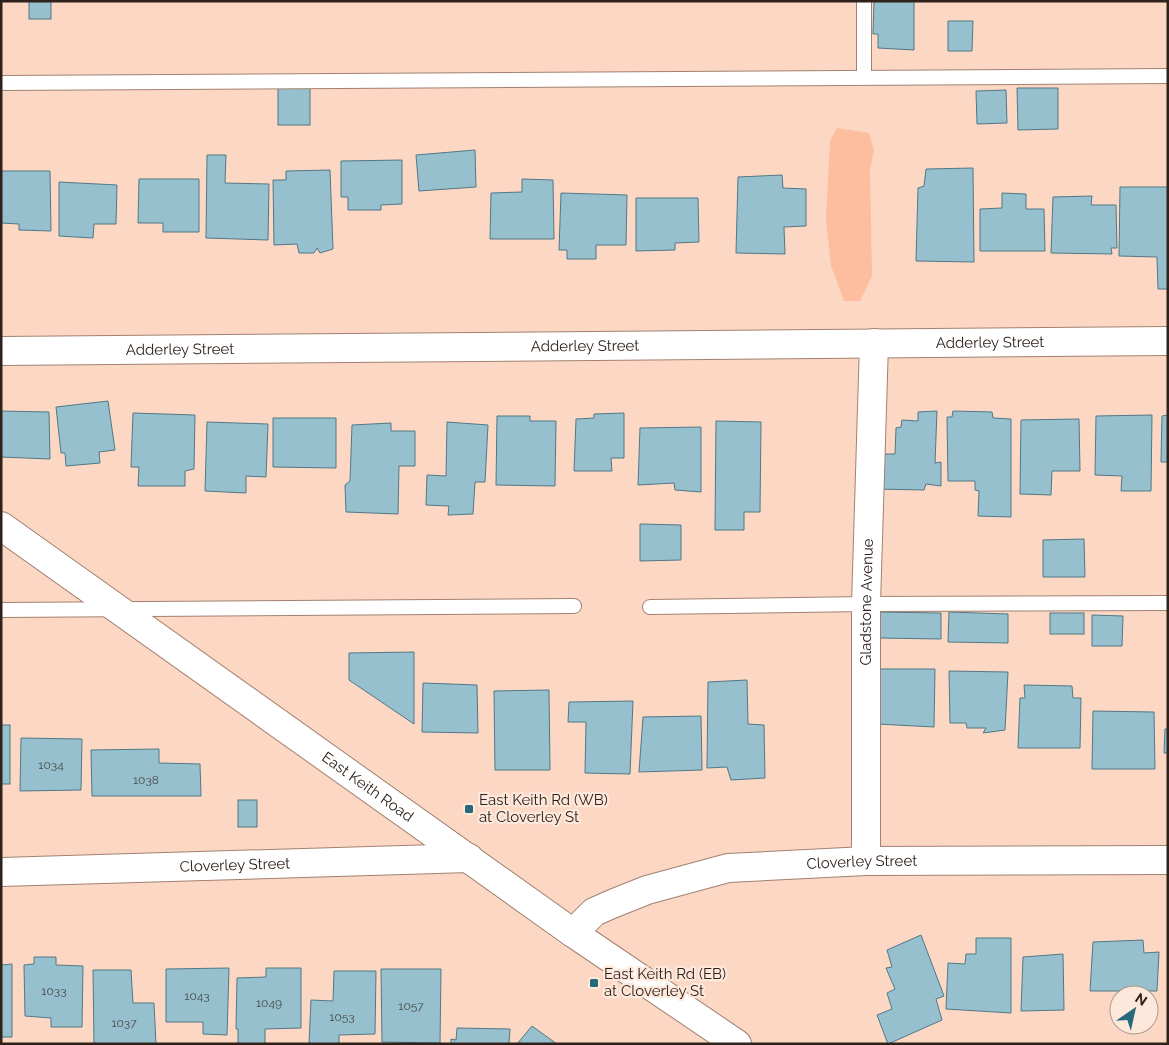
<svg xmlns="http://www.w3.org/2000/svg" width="1169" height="1045" font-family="Raleway,sans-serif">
  <rect width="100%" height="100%" fill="#fcd7c4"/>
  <polygon fill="#fcbe9e" points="837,128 869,133 874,151 870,170 872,276 860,301 844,301 831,266 826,219 830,141"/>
  <g fill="#96c0ce" stroke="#517885">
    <rect x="29" y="1" width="22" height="18"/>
    <polygon points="874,1 914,1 914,50 878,48 878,34 873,34"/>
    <polygon points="948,21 973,21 972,51 948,51"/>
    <rect x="278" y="87" width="32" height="38"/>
    <polygon points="1017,88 1058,88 1058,129 1018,130"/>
    <polygon points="1006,90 1007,123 977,124 976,91"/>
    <polygon points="475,150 476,187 419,191 416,155"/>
    <polygon points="207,155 226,155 225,183 269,184 268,240 206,238"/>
    <polygon points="402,160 402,204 381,205 381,210 348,210 348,197 341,197 341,161"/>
    <polygon points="973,168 974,262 916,261 918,188 924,186 926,169"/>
    <polygon points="330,170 333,249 320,253 317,248 314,253 299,253 297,244 274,245 273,180 286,180 286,171"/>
    <polygon points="1,171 50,171 51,231 19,230 19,224 1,223"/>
    <polygon points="782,175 783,188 806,189 806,226 784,227 785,254 736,253 738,177"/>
    <polygon points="139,179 199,179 199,232 163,232 163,223 138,223"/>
    <polygon points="522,179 553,180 554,239 490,239 491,193 522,192"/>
    <polygon points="59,182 117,185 116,224 94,224 93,238 59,236"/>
    <polygon points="1120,187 1168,187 1168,289 1158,289 1157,257 1119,256"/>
    <polygon points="561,193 627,195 626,245 596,245 596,259 567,259 567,250 559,250"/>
    <polygon points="1002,193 1026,194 1026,209 1044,209 1045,251 980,251 980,209 1002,208"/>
    <polygon points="1092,196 1091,205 1116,205 1117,248 1111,248 1112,254 1051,253 1053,197"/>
    <polygon points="636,198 698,198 699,242 675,243 675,250 636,251"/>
    <polygon points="108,401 115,450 99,452 100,463 66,466 65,453 61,453 56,407"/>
    <polygon points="1,411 49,412 50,459 1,457"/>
    <polygon points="937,411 935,463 941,462 941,486 926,484 924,490 874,489 875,454 895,454 896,428 901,427 902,420 918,421 918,412"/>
    <polygon points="953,411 992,412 993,418 1011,419 1011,517 978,516 979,491 975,490 975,481 948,481 947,417 952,417"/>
    <polygon points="133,413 195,415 194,469 185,471 185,486 138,486 139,467 131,467"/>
    <polygon points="624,413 624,458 611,458 612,471 574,471 576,419 594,418 594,414"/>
    <polygon points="1152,415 1151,491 1121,491 1122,476 1095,475 1096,416"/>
    <polygon points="1168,415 1168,462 1161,462 1162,416"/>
    <polygon points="497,416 530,416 530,421 556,421 555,486 496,485"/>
    <polygon points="273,418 336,418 336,468 273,467"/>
    <polygon points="1079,419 1080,471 1052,471 1051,495 1020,494 1021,420"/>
    <polygon points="716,421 761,422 760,512 744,512 744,530 715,530"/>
    <polygon points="207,422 268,424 266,477 246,476 246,493 205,491"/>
    <polygon points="447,422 488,425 485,482 475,482 473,514 448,515 449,506 426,505 427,475 446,476"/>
    <polygon points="391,423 391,431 415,431 415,466 399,466 398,514 346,512 345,485 350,481 352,425"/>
    <polygon points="701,427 701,492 675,490 674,483 638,485 640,428"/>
    <polygon points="640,524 681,525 681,560 640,561"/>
    <polygon points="1084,539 1085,577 1043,577 1043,540"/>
    <polygon points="879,612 941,613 941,639 879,638"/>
    <polygon points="949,612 1008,614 1008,643 948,642"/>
    <rect x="1050" y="613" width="34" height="21"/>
    <polygon points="1092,615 1123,616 1122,646 1092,646"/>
    <polygon points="414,652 414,724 349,680 349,653"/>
    <polygon points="878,669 935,669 934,727 877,724"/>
    <polygon points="949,671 1008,672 1005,730 983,733 986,728 967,728 966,723 950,723"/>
    <polygon points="747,680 748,724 764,725 765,778 731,780 727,767 707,768 708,682"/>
    <polygon points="423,683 477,685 478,733 422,732"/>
    <polygon points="1024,685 1072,686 1073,698 1081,698 1080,748 1018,748 1020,698 1025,698"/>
    <polygon points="549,690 550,770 495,770 494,691"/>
    <polygon points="633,701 630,774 585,773 586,722 568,722 569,702"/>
    <polygon points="1093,711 1154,712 1155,769 1092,769"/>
    <polygon points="701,716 702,770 639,772 643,717"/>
    <rect x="1" y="725" width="9" height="59"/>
    <polygon points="1165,729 1168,729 1168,753 1164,753"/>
    <polygon points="21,738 82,739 81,790 20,791"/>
    <polygon points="159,749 159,763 200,764 201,796 92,796 91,750"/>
    <rect x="238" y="800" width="19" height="27"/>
    <polygon points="921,935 944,996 936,999 942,1020 888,1044 877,1015 892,1009 887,993 895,989 886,968 892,967 887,950"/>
    <polygon points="976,938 1011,938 1011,1013 946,1009 948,963 965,964 966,954 976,954"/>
    <polygon points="1143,940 1144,953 1159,952 1157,991 1090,991 1093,942"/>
    <polygon points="1063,954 1064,1010 1021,1011 1023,957"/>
    <polygon points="34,957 56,957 56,965 83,966 82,1027 51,1027 51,1018 25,1016 24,965 34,964"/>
    <polygon points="12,964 12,1037 1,1037 1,965"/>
    <polygon points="229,968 227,1035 203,1034 203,1022 166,1022 166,969"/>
    <polygon points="266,968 301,968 301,1028 265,1029 265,1044 238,1044 238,1029 236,1029 237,978 266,977"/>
    <polygon points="381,969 441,969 440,1043 382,1042"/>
    <polygon points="93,970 131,970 133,1003 154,1003 156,1044 94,1044"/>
    <polygon points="334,971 376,971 375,1034 339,1035 339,1044 309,1044 311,1000 333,1001"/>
    <polygon points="532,1026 557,1044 517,1044"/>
    <polygon points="457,1028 510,1029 509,1044 451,1044 451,1039 456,1040"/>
  </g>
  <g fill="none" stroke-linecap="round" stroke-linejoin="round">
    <g stroke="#a28170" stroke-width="16">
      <g id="lane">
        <polyline points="864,1 864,77"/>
        <polyline points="1,83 1168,76"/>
        <polyline points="650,607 866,604 1168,603"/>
        <polyline points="1,610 574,606"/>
      </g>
    </g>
    <g stroke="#a28170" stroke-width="30">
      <g id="street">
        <path id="s1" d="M1,351l1167,-10"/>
        <path id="s2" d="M866,861v-257l8,-261"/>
        <path id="s3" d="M1,872l468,-14"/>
        <path id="s4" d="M573,933l21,-21 18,-8 35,-14 81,-22 138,-7 302,-1"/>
      </g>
    </g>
    <g stroke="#a28170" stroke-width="30">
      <g id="secondary">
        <path id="s5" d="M1,526l572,407 164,111"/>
      </g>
    </g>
    <use href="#lane" stroke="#fff" stroke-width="14"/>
    <use href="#street" stroke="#fff" stroke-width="28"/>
    <use href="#secondary" stroke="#fff" stroke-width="28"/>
  </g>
  <g fill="#27697c" stroke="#fee8dc" stroke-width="2">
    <rect x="464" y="804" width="10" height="10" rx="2.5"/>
    <rect x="589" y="978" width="10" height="10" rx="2.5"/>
  </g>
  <g text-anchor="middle" stroke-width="4.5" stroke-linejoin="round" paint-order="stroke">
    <g font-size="12" fill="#494a48">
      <text x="51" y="769">1034</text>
      <text x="146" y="784">1038</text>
      <text x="54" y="995">1033</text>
      <text x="197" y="1000">1043</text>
      <text x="269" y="1007">1049</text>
      <text x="411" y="1010">1057</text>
      <text x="342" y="1021">1053</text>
      <text x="124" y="1027">1037</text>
    </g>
    <g font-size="15" fill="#2f221b" stroke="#fee8dc">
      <text dy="5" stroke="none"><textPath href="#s1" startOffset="989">Adderley Street</textPath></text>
      <text dy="5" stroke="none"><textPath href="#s1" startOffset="584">Adderley Street</textPath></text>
      <text dy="5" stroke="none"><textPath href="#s1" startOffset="179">Adderley Street</textPath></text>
      <text dy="5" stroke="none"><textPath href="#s2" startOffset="259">Gladstone Avenue</textPath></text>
      <text dy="5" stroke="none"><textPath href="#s5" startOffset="450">East Keith Road</textPath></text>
      <text dy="5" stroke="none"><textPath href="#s4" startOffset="305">Cloverley Street</textPath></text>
      <text dy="5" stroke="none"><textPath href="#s3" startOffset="234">Cloverley Street</textPath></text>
    </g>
    <g font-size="15" fill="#2f221b" stroke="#fee8dc" text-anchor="start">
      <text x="479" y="805">East Keith Rd (WB)<tspan x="479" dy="17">at Cloverley St</tspan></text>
      <text x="604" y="979">East Keith Rd (EB)<tspan x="604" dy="17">at Cloverley St</tspan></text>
    </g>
  </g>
  <rect width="1169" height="1045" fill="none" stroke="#2f221b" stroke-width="5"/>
  <g transform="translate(1134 1010) rotate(34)"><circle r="24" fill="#fee8dc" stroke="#ab998f"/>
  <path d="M0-4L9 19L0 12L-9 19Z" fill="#27697c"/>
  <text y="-8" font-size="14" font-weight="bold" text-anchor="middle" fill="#2f221b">N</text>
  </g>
</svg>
